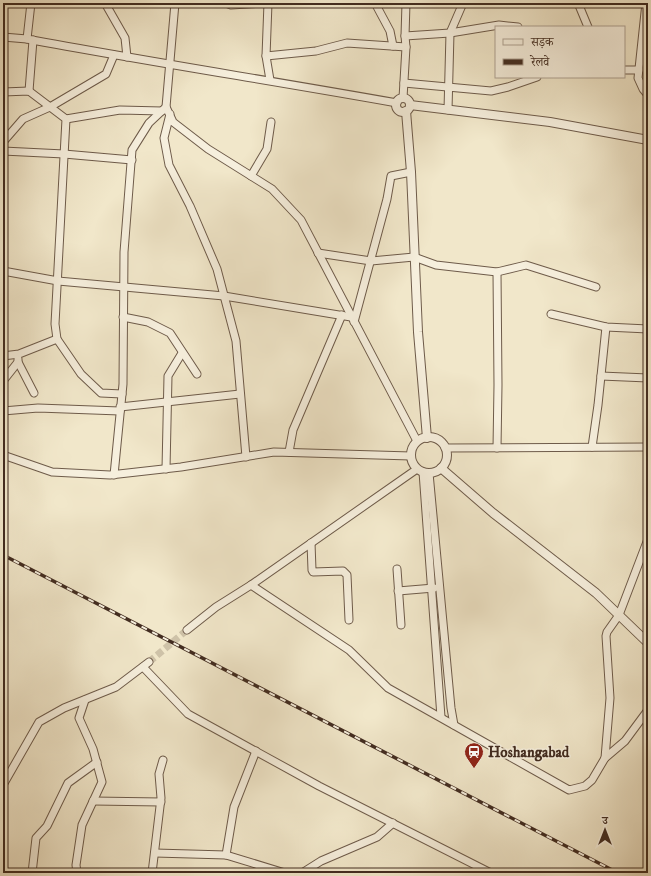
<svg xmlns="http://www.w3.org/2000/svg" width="651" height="876" font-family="'IM FELL DW Pica','Noto Serif Devanagari',serif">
  <rect width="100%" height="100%" fill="#f1e7ca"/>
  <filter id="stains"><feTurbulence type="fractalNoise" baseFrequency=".005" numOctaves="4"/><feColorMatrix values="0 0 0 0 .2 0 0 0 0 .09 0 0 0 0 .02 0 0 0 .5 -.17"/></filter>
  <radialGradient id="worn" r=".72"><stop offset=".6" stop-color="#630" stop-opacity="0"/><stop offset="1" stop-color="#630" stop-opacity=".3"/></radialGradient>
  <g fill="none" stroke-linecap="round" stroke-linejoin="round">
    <polyline stroke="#cec2a8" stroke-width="7" stroke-dasharray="7 3.5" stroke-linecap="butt" points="149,662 187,630"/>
    <g stroke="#6e5b4a" stroke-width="9">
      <g id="minor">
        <path d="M31,3l-4,36c123,23 247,42 370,64"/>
        <polyline points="105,3 125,38 127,57"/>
        <polyline points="175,3 166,107 173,122 208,149 272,189 301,220 417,441"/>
        <polyline points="226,3 231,5 264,3"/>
        <polyline points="268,3 266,56 270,80"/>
        <polyline points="375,3 390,31 393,46"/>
        <polyline points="578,3 588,27"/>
        <polyline points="646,3 638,78 643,89 648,95"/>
        <polyline points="405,36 450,33 499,25 518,27"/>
        <polyline points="3,37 27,39"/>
        <polyline points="266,56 316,51 347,43 406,47"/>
        <polyline points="624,70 639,70"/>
        <polyline points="404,83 491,91 508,87 537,77"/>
        <polyline points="29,91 33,40"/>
        <polyline points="3,92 29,91 66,119 55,324 57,339 81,374 101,393 122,394"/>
        <polyline points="403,98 406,47 405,36 406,3"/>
        <polyline points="448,110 450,33 463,3"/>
        <polyline points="170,114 164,138 169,165 190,206 217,269 236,341 246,457"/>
        <polyline points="66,119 120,110 162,111"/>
        <polyline points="3,142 23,119 50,107 106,74 114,55"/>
        <polyline points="3,151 64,154 132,160"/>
        <polyline points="251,176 267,149 271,122"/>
        <polyline points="318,253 371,261 414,257 436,265 497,272 526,265 596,287"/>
        <polyline points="3,271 58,281 224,296 351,317"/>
        <polyline points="551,314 606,327 648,329"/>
        <polyline points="123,317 148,322 170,333 197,374"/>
        <polyline points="354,322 387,199 391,176 411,172"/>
        <polyline points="3,356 19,354 57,339"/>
        <polyline points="18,362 34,393"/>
        <polyline points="601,376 648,378"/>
        <polyline points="3,381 18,362 18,359"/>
        <polyline points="120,407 240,394"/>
        <polyline points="3,411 38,408 120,411"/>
        <polyline points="592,447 598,405 606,327"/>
        <polyline points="445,448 648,447"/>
        <polyline points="497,448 498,385 497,272"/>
        <polyline points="289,452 293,430 342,315"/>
        <polyline points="3,455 52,472 110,475 181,467 274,452 411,456"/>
        <polyline points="166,469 168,376 182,353"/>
        <polyline points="423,472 441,717"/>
        <polyline points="429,473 451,708 454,725"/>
        <polyline points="114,475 123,384 124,252 132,150 149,123 166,107"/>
        <polyline points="311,543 312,570 313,572 343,571 347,575 349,620"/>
        <polyline points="397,569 401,625"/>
        <polyline points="251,585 349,650 388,688 569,790 585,786 592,780 605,758 610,698 606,636 607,632 619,615 648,539"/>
        <polyline points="398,591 434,588"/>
        <polyline points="187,630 216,607 251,585 417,469"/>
        <polyline points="143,667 188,714 319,786 491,873"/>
        <polyline points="605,758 625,741 648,710"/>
        <polyline points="3,785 39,722 64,708 116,687 149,662"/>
        <polyline points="93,801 161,802"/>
        <polyline points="155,853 226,855 285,873"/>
        <polyline points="226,855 234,807 256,751"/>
        <polyline points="32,873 36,838 47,826 68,783 97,762"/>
        <polyline points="77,873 76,865 82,825 102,782 93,749 79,718 85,700"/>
        <polyline points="152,873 161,798 159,774 163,760"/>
        <polyline points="302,873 321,861 377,837 393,823"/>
      </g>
    </g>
    <g stroke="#6e5b4a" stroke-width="10">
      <g id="tertiary">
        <circle cx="403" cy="105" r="7"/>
        <polyline points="410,105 550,122 648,140"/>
        <polyline points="406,111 411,172 418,332 427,438"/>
        <circle cx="429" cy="455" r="18"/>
        <polyline points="441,468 493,513 596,593 648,643"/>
      </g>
    </g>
    <use href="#minor" stroke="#f6efdd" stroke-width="7"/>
    <use href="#tertiary" stroke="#f6efdd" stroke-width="8"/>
    <g stroke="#422c20" stroke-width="3.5">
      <polyline id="rail" points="3,555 618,873"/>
    </g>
    <use href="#rail" stroke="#f6efdd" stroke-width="2" stroke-dasharray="6" stroke-linecap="butt"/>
  </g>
  <defs>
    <g id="station-pin" transform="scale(1)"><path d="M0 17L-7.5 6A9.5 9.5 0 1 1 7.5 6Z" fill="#8f2418" stroke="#f6efdd"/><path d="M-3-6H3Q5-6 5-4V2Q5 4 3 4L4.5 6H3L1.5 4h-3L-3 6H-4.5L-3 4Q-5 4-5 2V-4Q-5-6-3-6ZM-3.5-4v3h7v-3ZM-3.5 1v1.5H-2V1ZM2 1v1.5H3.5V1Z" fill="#fff"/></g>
  </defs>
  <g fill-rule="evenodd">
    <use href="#station-pin" x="474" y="752"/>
  </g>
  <g text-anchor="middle" stroke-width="3" stroke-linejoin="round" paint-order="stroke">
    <g font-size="15" font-weight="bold" fill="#422c20" stroke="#f6efdd" text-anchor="start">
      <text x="488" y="757">Hoshangabad</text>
    </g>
  </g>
  <rect width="651" height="876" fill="none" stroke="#f1e7ca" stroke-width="16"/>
  <rect x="4" y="4" width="643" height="868" fill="none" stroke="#422c20" stroke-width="2"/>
  <rect x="8" y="8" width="635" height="860" fill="none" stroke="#422c20"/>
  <rect x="495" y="26" width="130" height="52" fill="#f6efdd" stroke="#aea191"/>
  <rect x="503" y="39" width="20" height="6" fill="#f6efdd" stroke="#aea191"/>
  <text x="531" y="46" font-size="12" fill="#422c20">सड़क</text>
  <rect x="503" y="59" width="20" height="6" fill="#422c20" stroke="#aea191"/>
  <text x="531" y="66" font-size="12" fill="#422c20">रेलवे</text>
  <g transform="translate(605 830)" stroke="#f6efdd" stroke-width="3" paint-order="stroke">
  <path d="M0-3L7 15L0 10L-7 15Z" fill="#422c20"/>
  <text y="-6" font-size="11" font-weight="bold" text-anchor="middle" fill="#422c20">उ</text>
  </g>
  <rect width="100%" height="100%" filter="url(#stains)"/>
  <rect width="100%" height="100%" fill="url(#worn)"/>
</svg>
